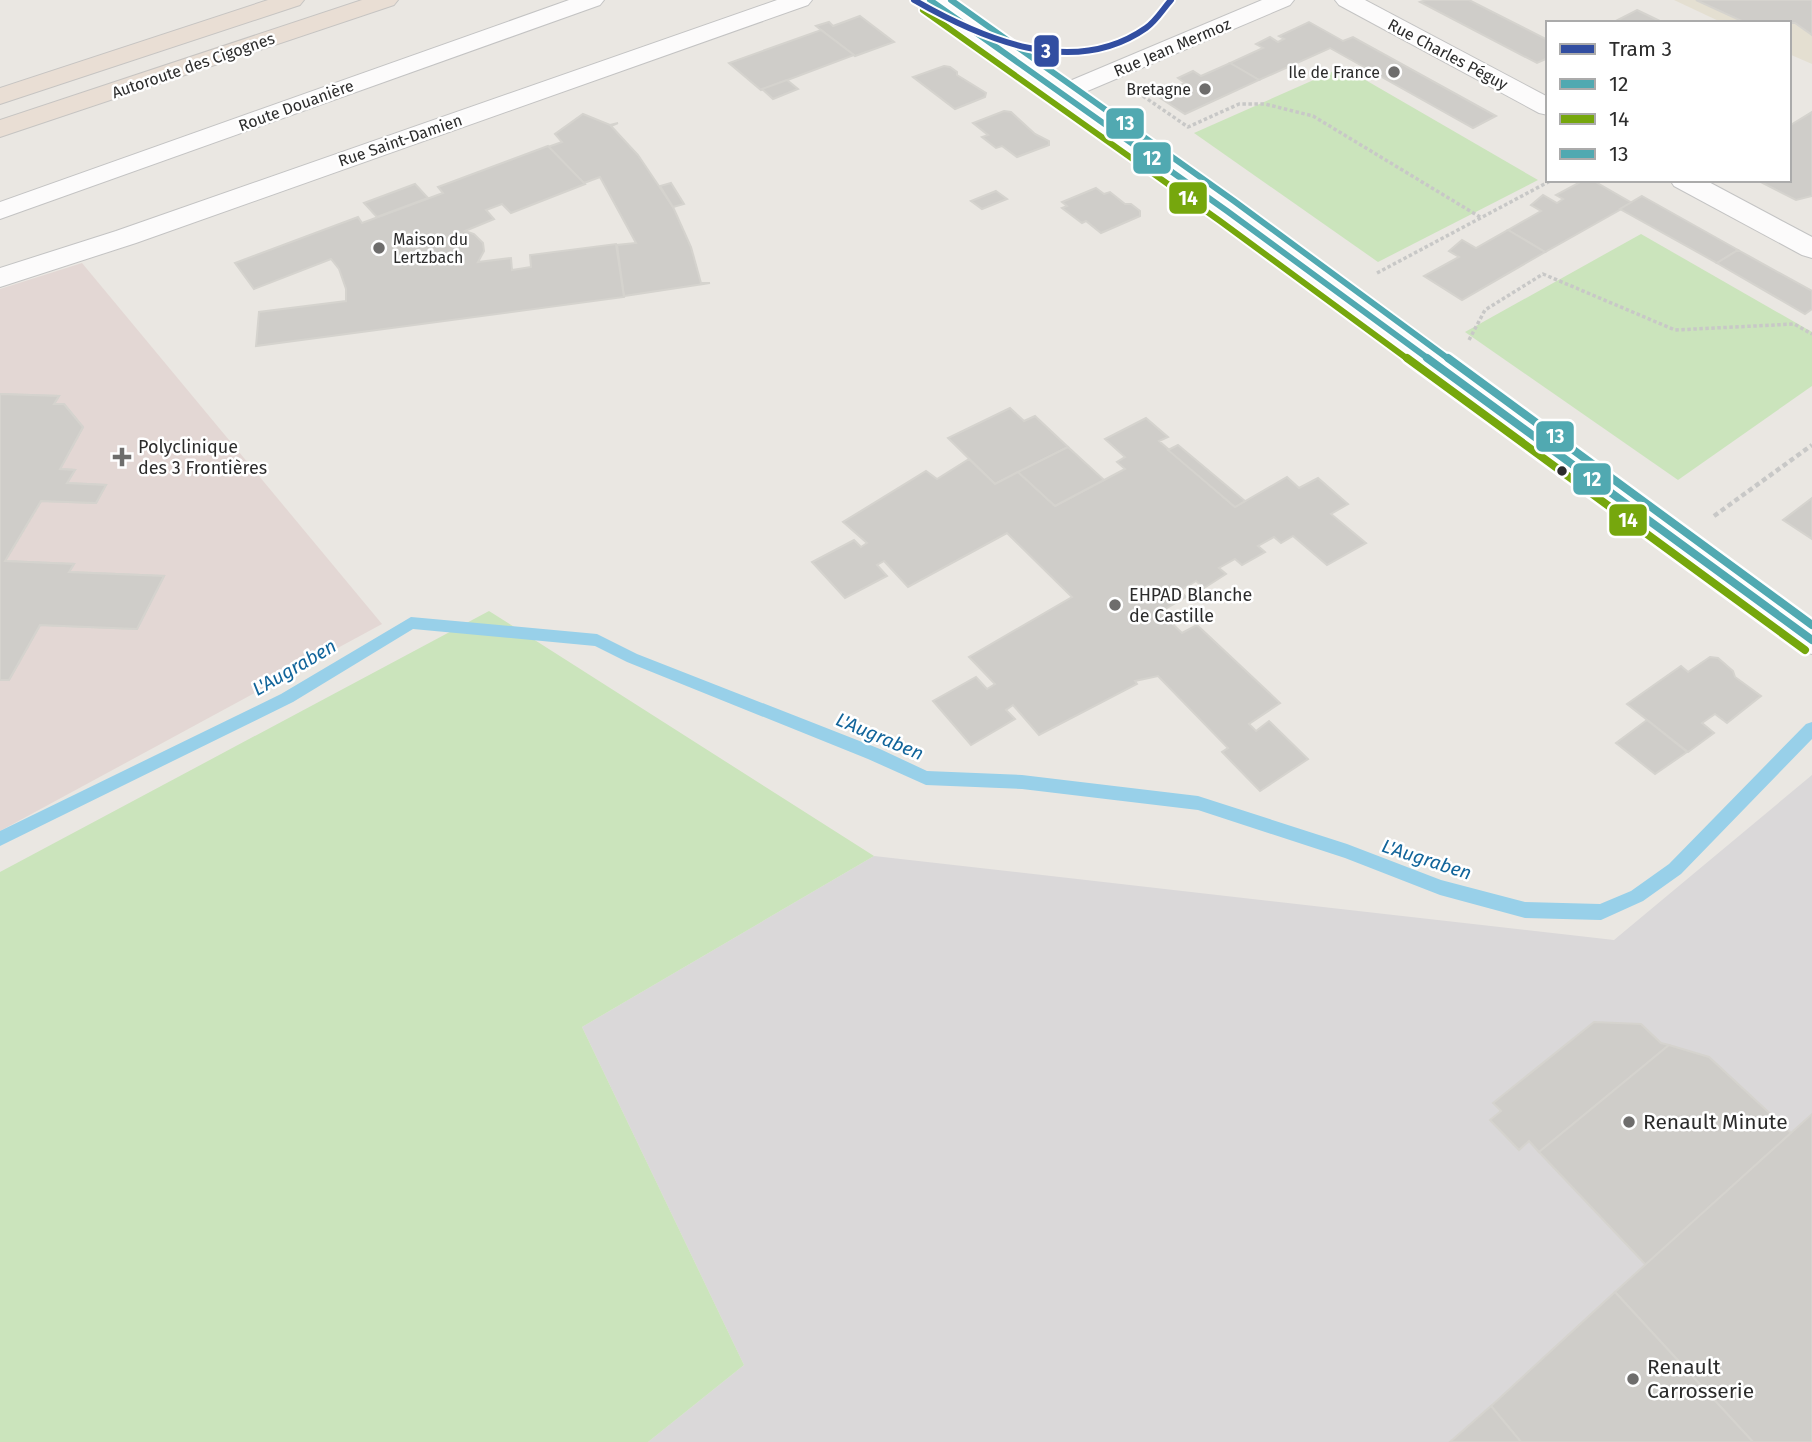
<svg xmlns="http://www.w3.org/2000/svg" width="1812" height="1442" font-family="'Fira Sans',sans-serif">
  <rect width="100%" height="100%" fill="#eae7e2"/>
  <polygon fill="#dad8d9" points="1812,775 1812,1442 648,1442 744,1365 582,1027 874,856 1614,940"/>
  <polygon fill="#e4dfd1" points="1674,0 1812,0 1812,64 1789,54 1789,23 1723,23"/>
  <polygon fill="#e3d7d4" points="82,263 382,624 0,831 0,289"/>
  <g fill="#cbe4bc">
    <polygon points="1343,67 1538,180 1378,262 1194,133"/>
    <polygon points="1641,234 1812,332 1812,386 1678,480 1465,332"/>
    <polygon points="489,611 874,856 582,1027 744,1365 648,1442 0,1442 0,872"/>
  </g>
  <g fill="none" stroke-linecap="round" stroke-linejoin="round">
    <polygon fill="#98d0e9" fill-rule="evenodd" points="411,617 597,634 637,654 880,749 927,771 1022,775 1198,796 1347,844 1441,880 1525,902 1600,904 1631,891 1669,864 1806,724 1812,722 1812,739 1681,874 1643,901 1601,920 1525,918 1440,895 1345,858 1198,810 1022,789 926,785 868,759 627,662 595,646 413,629 293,702 0,846 0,831 281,694"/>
  </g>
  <g fill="#cfcdc9" stroke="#d5d3ce" stroke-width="2">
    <polygon points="1426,0 1469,0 1548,40 1548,58 1537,63 1420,2"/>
    <polygon points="1696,0 1812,0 1812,35 1795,23 1746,23"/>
    <polygon points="1637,10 1664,23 1612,23"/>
    <polygon points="860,16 894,42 855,56 816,26 829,22 833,26"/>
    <polygon points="1309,22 1343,41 1353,37 1496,116 1473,128 1330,48 1259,80 1230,63 1263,48 1256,44 1270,37 1278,42 1284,39 1279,36"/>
    <polygon points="821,30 854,55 761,90 729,63"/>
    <polygon points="1230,63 1259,80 1185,114 1157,96 1185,83 1178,78 1193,71 1201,76"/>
    <polygon points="944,66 950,67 957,72 957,75 986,93 985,97 955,109 913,77"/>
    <polygon points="787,80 798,89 773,99 762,89"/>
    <polygon points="1004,111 1011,112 1035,134 1049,141 1049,145 1017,157 1002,146 996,148 982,137 988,135 973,123"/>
    <polygon points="1812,112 1812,196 1796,200 1757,180 1789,180 1789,126"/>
    <polygon points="583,114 610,125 618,123 611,126 638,155 673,207 691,247 701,283 710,283 624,296 617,245 636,243 600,177 584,183 548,147 562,142 555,134"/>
    <polygon points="548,146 585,184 511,213 502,204 486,210 494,219 465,231 474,234 483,243 484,251 478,262 511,258 512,270 531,267 530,255 616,244 624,297 256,346 259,312 346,301 346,289 339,269 331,259 254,289 235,263 358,217 362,223 443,193 438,187"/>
    <polygon points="1584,180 1592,180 1632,203 1545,252 1508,230 1541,211 1531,205 1543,195 1557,203 1563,199 1556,195"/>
    <polygon points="671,183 684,204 673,207 660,186"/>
    <polygon points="415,184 428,198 377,217 364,203"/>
    <polygon points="1096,188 1104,194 1110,192 1125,204 1131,204 1140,211 1140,216 1101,233 1086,221 1082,223 1062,208 1067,206 1062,202"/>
    <polygon points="996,191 1007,199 982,209 971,201"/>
    <polygon points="1642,196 1738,250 1717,263 1620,209"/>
    <polygon points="1508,230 1545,252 1462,300 1424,276 1459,257 1449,251 1462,240 1476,248"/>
    <polygon points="1738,250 1812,291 1812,309 1805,314 1717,263"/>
    <polygon points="0,394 59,396 54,404 64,404 83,427 60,469 75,470 67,483 106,485 96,503 41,501 5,561 74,564 69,572 164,576 137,629 40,625 9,680 0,680"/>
    <polygon points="0,394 59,396 54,404 64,404 83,427 60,469 75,470 67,483 106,485 96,503 41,501 5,561 74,564 69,572 164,576 137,629 40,625 9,680 0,680"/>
    <polygon points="1010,408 1024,421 1035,416 1068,447 995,484 948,438"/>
    <polygon points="1146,418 1168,437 1159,441 1235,507 1287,477 1299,488 1318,478 1348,504 1331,514 1366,543 1327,565 1293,536 1281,543 1274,537 1258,546 1265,552 1242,565 1235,559 1219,568 1226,574 1204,588 1196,581 1180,591 1186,597 1160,612 1182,633 1197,625 1280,703 1249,724 1256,731 1269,721 1308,759 1260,791 1222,752 1228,748 1158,676 1135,681 1137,684 1039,735 1013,705 1006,710 1015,719 971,745 933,701 976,677 987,689 995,684 969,657 1072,597 1007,533 908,587 884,561 877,565 887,576 845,598 812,562 854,540 861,547 867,543 843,522 926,471 937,479 969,459 995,484 1018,472 1055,506 1125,469 1117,462 1125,457 1105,439"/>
    <polygon points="1178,445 1245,501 1235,507 1168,450"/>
    <polygon points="1068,447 1104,480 1055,506 1018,472"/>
    <polygon points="1812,498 1812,539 1783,520"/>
    <polygon points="1710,657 1718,658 1733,671 1735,677 1761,696 1727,723 1715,714 1702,723 1714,733 1688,752 1627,704 1681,666 1688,672"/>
    <polygon points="1647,720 1687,752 1655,774 1616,743"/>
    <polygon points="1594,1022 1641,1024 1661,1043 1669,1045 1539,1152 1529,1141 1519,1150 1490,1120 1501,1111 1493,1103"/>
    <polygon points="1669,1045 1709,1057 1791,1133 1646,1265 1539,1152"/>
    <polygon points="1812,1114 1812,1442 1753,1442 1615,1292"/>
    <polygon points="1615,1292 1753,1442 1521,1442 1491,1406"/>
    <polygon points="1491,1406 1521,1442 1450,1442"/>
  </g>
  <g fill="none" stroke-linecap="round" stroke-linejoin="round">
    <g stroke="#c3c3c3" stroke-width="2">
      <g id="street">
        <polygon points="777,0 812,0 808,5 136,243 0,287 0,268 116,231"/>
        <polygon points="1262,0 1294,0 1290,5 1071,98 1062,101 1053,98 1049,93 1053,88"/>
        <polygon points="1335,0 1365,0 1548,97 1548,115 1539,113 1339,5"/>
        <polygon points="1670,180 1705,180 1812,237 1812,258 1802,255 1674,186"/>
      </g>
    </g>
    <g stroke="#c3c3c3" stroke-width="2">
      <g id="secondary">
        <polygon points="569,0 604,0 600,5 0,219 0,202"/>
        <polygon points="918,0 946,0 1237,205 1812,620 1812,654 1799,650 1217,217"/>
      </g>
    </g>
    <g stroke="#c6c4c2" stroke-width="2">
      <g id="highway">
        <polygon points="268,0 304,0 300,5 0,104 0,88"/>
        <polygon points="362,0 398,0 394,5 0,137 0,120"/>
      </g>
    </g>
    <g stroke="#c8c8c7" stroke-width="3.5" stroke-dasharray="3.5 2.5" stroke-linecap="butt">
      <polyline points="1143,96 1188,127 1239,104 1265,104 1313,116 1480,217"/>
      <polyline points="1377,273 1552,180"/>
      <polyline points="1469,340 1485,310 1543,274 1675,330 1794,324 1812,334"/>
    </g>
    <polyline stroke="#c8c8c7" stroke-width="4.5" stroke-dasharray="5 3.5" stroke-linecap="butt" points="1714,516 1812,445"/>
    <use href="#street" fill="#fcfbfb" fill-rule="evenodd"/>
    <use href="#secondary" fill="#fcfbfb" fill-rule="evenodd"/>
    <use href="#highway" fill="#e9ded4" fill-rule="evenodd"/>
    <g stroke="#fff" stroke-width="10">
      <polyline id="bus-1-far1" points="930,0 1227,211 1430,360"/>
    </g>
    <g stroke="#fff" stroke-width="13">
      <polyline id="bus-1" points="1427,358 1812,640"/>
    </g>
    <g stroke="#fff" stroke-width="10">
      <polyline id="bus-2-far1" points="923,10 1220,221 1409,360"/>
    </g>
    <g stroke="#fff" stroke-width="13">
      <polyline id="bus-2" points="1407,358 1805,650"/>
    </g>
    <g stroke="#fff" stroke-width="10">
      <polyline id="bus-3-far1" points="951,0 1234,201 1450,360"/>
    </g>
    <g stroke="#fff" stroke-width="13">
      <polyline id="bus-3" points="1448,358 1812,625"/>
    </g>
    <use href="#bus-1-far1" stroke="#51a9b1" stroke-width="6"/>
    <use href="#bus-1" stroke="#51a9b1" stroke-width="8"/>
    <use href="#bus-2-far1" stroke="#76a70d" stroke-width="6"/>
    <use href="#bus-2" stroke="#76a70d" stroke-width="8"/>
    <use href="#bus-3-far1" stroke="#51a9b1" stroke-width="6"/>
    <use href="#bus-3" stroke="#51a9b1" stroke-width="8"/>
    <g stroke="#fff" stroke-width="10">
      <path id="tram-1" d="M914,0c68,39 159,79 232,28 10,-7 17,-19 25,-28"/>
    </g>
    <use href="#tram-1" stroke="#324ea1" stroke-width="6"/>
  </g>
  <g fill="#6e6d6c" stroke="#fff" stroke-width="2.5">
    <circle cx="1394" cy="72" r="7"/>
    <circle cx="1205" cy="89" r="7"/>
    <circle cx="379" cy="248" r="7"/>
    <path d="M118.5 446.5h7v7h7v7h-7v7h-7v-7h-7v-7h7z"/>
    <circle cx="1115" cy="605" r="7"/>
    <circle cx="1629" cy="1122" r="7"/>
    <circle cx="1633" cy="1379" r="7"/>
  </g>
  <circle fill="#2c2c2c" stroke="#fff" stroke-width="2.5" cx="1562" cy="471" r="6"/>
  <g text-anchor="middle" stroke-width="5" stroke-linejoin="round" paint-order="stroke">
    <g font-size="16" fill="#2c2c2c" stroke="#fff">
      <text transform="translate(1172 47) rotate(-23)" y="6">Rue Jean Mermoz</text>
      <text transform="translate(1448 54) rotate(28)" y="6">Rue Charles Péguy</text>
      <text transform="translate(193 65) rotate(-19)" y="6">Autoroute des Cigognes</text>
      <text transform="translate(296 105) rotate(-20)" y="6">Route Douanière</text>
      <text transform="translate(400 140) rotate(-19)" y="6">Rue Saint-Damien</text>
    </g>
    <g font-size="16" fill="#2c2c2c" stroke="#fff" text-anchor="end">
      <text x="1380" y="78">Ile de France</text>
      <text x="1191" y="95">Bretagne</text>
      <text x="393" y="245" text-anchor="start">Maison du<tspan x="393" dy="18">Lertzbach</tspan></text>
    </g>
    <g font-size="18" fill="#2c2c2c" stroke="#fff" text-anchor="start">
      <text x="138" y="453">Polyclinique<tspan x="138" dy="21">des 3 Frontières</tspan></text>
      <text x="1129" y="601">EHPAD Blanche<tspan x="1129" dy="21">de Castille</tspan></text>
    </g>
    <g font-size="19" font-style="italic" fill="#11649a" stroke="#fff">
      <text transform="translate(294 667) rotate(-30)" y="7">L'Augraben</text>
      <text transform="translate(880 736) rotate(23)" y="7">L'Augraben</text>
      <text transform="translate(1427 859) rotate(18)" y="7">L'Augraben</text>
    </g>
    <g font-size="21" fill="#2c2c2c" stroke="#fff" text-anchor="start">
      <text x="1643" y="1129">Renault Minute</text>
      <text x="1647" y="1374">Renault<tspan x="1647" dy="24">Carrosserie</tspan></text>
    </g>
  </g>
  <g stroke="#fff" stroke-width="2.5">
    <rect x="1033" y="34" width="27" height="34" rx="7" fill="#324ea1"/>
    <rect x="1105" y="107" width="40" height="33" rx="7" fill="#51a9b1"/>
    <rect x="1132" y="141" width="40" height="34" rx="7" fill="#51a9b1"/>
    <rect x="1168" y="181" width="40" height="34" rx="7" fill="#76a70d"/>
    <rect x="1535" y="420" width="40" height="33" rx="7" fill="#51a9b1"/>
    <rect x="1572" y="462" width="40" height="34" rx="7" fill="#51a9b1"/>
    <rect x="1608" y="503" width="40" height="34" rx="7" fill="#76a70d"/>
  </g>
  <g font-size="19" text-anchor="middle" font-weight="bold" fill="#fff">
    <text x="1046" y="58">3</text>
    <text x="1125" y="130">13</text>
    <text x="1152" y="165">12</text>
    <text x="1188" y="205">14</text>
    <text x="1555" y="443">13</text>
    <text x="1592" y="486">12</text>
    <text x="1628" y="527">14</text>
  </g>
  <rect x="1546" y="21" width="245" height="161" fill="#ffffff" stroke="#ababab" stroke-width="2"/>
  <rect x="1560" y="44" width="35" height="10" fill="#324ea1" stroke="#ababab" stroke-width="2"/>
  <text x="1609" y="56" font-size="21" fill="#2c2c2c">Tram 3</text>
  <rect x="1560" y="79" width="35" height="10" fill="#51a9b1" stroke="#ababab" stroke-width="2"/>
  <text x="1609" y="91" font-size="21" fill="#2c2c2c">12</text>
  <rect x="1560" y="114" width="35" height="10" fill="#76a70d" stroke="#ababab" stroke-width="2"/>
  <text x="1609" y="126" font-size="21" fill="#2c2c2c">14</text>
  <rect x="1560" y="149" width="35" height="10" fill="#51a9b1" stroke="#ababab" stroke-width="2"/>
  <text x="1609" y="161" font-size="21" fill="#2c2c2c">13</text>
</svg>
